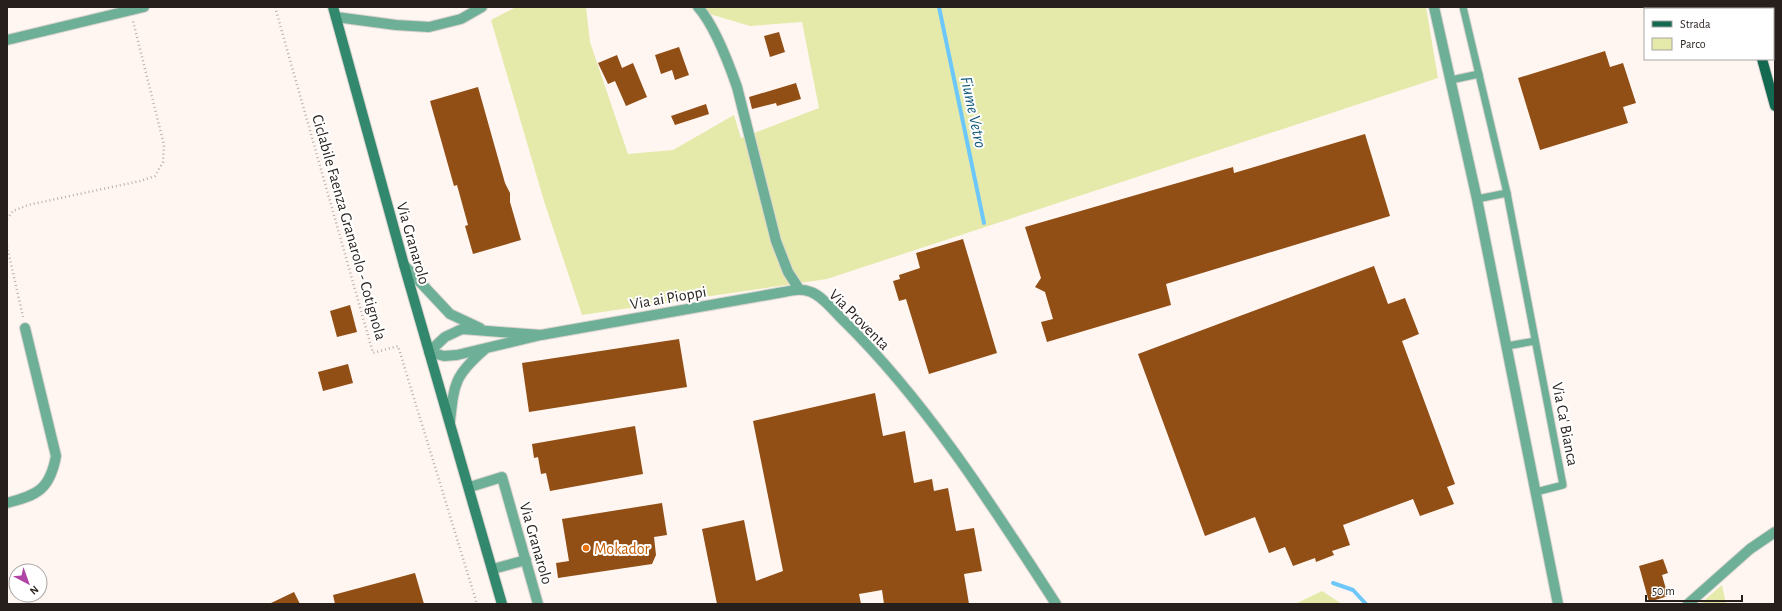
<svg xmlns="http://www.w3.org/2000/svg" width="1782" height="611" font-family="'Alegreya Sans',sans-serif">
  <rect width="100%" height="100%" fill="#fff6f2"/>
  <g fill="#e5eaaa">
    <polygon points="516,7 586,7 590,42 628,154 673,150 734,115 741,138 819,108 802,22 750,26 686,7 1426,7 1438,78 827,279 582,315 544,201 491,20"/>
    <polygon points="1722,585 1726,604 1700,604"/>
    <polygon points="1322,591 1342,604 1295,604"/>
  </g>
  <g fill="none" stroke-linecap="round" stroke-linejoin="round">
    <g stroke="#6dc8f9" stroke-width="4">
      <polyline points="939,7 984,223"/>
      <polyline points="1333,583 1353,590 1366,604"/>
    </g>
  </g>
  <g fill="#914e15">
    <polygon points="779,32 785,52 770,57 764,36"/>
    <polygon points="679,47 689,75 675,80 672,70 661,74 655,55"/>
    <polygon points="1605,51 1610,67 1623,63 1636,103 1623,107 1628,123 1540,150 1518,78"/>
    <polygon points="617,55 622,68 633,63 647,97 626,106 615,81 608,84 598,63"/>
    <polygon points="796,83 801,99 777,106 776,103 752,109 749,97"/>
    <polygon points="478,87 505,183 510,193 510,202 521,240 473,254 465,226 468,225 457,185 454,186 430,101"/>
    <polygon points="706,104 709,114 675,125 671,116"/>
    <polygon points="1365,134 1390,216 1166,284 1171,305 1047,342 1041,322 1053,319 1045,292 1035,287 1041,278 1025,227 1233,167 1234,173"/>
    <polygon points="963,239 997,353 929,374 906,299 899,301 893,281 900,279 899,275 920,268 916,253"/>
    <polygon points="1374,266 1388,304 1405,298 1419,334 1402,341 1455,484 1447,487 1454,504 1420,516 1413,499 1343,525 1350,545 1332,551 1334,555 1316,562 1315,558 1293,566 1285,547 1269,553 1255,517 1205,536 1138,354"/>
    <polygon points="350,305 357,332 337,337 330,311"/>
    <polygon points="679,339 687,387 529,412 522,363"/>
    <polygon points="348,364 353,383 323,391 318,372"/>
    <polygon points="875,393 883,436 905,431 914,483 932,479 934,491 948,488 956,531 974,528 982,571 964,574 969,604 884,604 882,590 859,594 861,604 717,604 702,529 744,520 756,581 783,571 753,421"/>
    <polygon points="635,426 643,474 550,491 546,473 541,474 538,457 534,458 532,444"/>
    <polygon points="662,503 667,535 654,537 656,555 652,564 558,578 556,563 569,561 562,519"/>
    <polygon points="1663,559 1668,573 1662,575 1668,596 1649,602 1639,566"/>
    <polygon points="415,573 424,604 335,604 333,595"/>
    <polygon points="294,592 300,604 269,604"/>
  </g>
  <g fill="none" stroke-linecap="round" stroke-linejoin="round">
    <g stroke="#dcd4d0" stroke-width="9">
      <g id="service">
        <polyline points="1463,7 1507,193 1563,485 1536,492"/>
        <polyline points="1451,80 1479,74"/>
        <polyline points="1477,199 1507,193"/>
        <polyline points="1507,346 1535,341"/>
      </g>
    </g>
    <g stroke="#dcd4d0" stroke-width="12">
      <g id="minor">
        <path d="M698,7c16,18 31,57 39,80l39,154 12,31 11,17"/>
        <polyline points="1434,7 1477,199 1558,604"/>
        <polyline points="336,17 396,25 429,27 461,19 482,7"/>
        <polyline points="7,40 144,7"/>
        <polyline points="470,487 502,477 538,604"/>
        <path d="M7,503c31,-8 43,-14 49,-47l-31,-128"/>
        <polyline points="493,569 526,560"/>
        <polyline points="1688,604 1750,549 1775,532"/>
      </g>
    </g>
    <g stroke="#dcd4d0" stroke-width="12">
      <g id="tertiary">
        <polyline points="404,265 450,314 480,328"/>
        <path d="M541,335l-79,-6 -17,8 -16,15 15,4 13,-1 84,-20 243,-43c10,-2 18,-4 27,0 13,5 24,21 34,30 83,82 148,185 211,282"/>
        <path d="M450,422c4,-38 4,-46 34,-72"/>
      </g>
    </g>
    <g stroke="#dcd4d0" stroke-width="12">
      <polyline id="secondary" points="333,7 404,265 502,604"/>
    </g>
    <g stroke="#dcd4d0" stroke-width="12">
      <g id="primary">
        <polyline points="1748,7 1748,9"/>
        <polyline points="1762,59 1775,106"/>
      </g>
    </g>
    <g stroke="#b8b0ac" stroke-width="2.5" stroke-dasharray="1 3" stroke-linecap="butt">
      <polyline points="275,7 373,353 398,346 477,604"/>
      <polyline points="7,219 13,211 28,205 140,181 155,176 163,162 164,145 133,21"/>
      <polyline points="7,246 23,317"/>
    </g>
    <use href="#service" stroke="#6eb097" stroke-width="7"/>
    <use href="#minor" stroke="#6eb097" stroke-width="10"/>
    <use href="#tertiary" stroke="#6eb097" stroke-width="10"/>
    <use href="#secondary" stroke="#32886c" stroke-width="10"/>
    <use href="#primary" stroke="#136950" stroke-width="10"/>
  </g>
  <circle fill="#e8710a" stroke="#fff" stroke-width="1.5" cx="586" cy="548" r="4"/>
  <g text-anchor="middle" stroke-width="4" stroke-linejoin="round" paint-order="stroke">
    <g font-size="16" fill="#271f1c" stroke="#fff">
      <text transform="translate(350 227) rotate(74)" y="6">Ciclabile Faenza Granarolo - Cotignola</text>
      <text transform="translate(414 243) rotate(74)" y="6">Via Granarolo</text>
      <text transform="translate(668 297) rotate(-10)" y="6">Via ai Pioppi</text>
      <text transform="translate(860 319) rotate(45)" y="6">Via Proventa</text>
      <text transform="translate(1566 424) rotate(79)" y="6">Via Ca' Bianca</text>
      <text transform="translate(537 543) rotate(74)" y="6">Via Granarolo</text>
    </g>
    <g font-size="16" fill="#c56008" stroke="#fff" text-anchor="start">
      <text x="594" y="554">Mokador</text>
    </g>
    <g font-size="17" font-style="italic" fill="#145b7c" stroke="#fff">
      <text transform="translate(974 112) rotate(78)" y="6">Fiume Vetro</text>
    </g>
  </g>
  <rect width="1782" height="611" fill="none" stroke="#271f1c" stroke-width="16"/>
  <rect x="1644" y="8" width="130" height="52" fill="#ffffff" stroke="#a9a5a4"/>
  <rect x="1652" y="21" width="20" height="6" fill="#136950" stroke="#a9a5a4"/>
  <text x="1680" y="28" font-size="12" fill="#271f1c">Strada</text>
  <rect x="1652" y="38" width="20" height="12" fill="#e5eaaa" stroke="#a9a5a4"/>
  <text x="1680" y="48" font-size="12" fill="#271f1c">Parco</text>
  <g transform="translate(28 583) rotate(139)"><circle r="19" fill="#ffffff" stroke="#a9a5a4"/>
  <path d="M0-3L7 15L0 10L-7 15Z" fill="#ae44a5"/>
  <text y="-6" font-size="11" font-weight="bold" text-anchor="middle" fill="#271f1c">N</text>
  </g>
  <path d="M1646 595v6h96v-6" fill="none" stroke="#271f1c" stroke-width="2"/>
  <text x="1652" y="595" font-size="12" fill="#271f1c" stroke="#ffffff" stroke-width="3" paint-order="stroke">50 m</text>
</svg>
